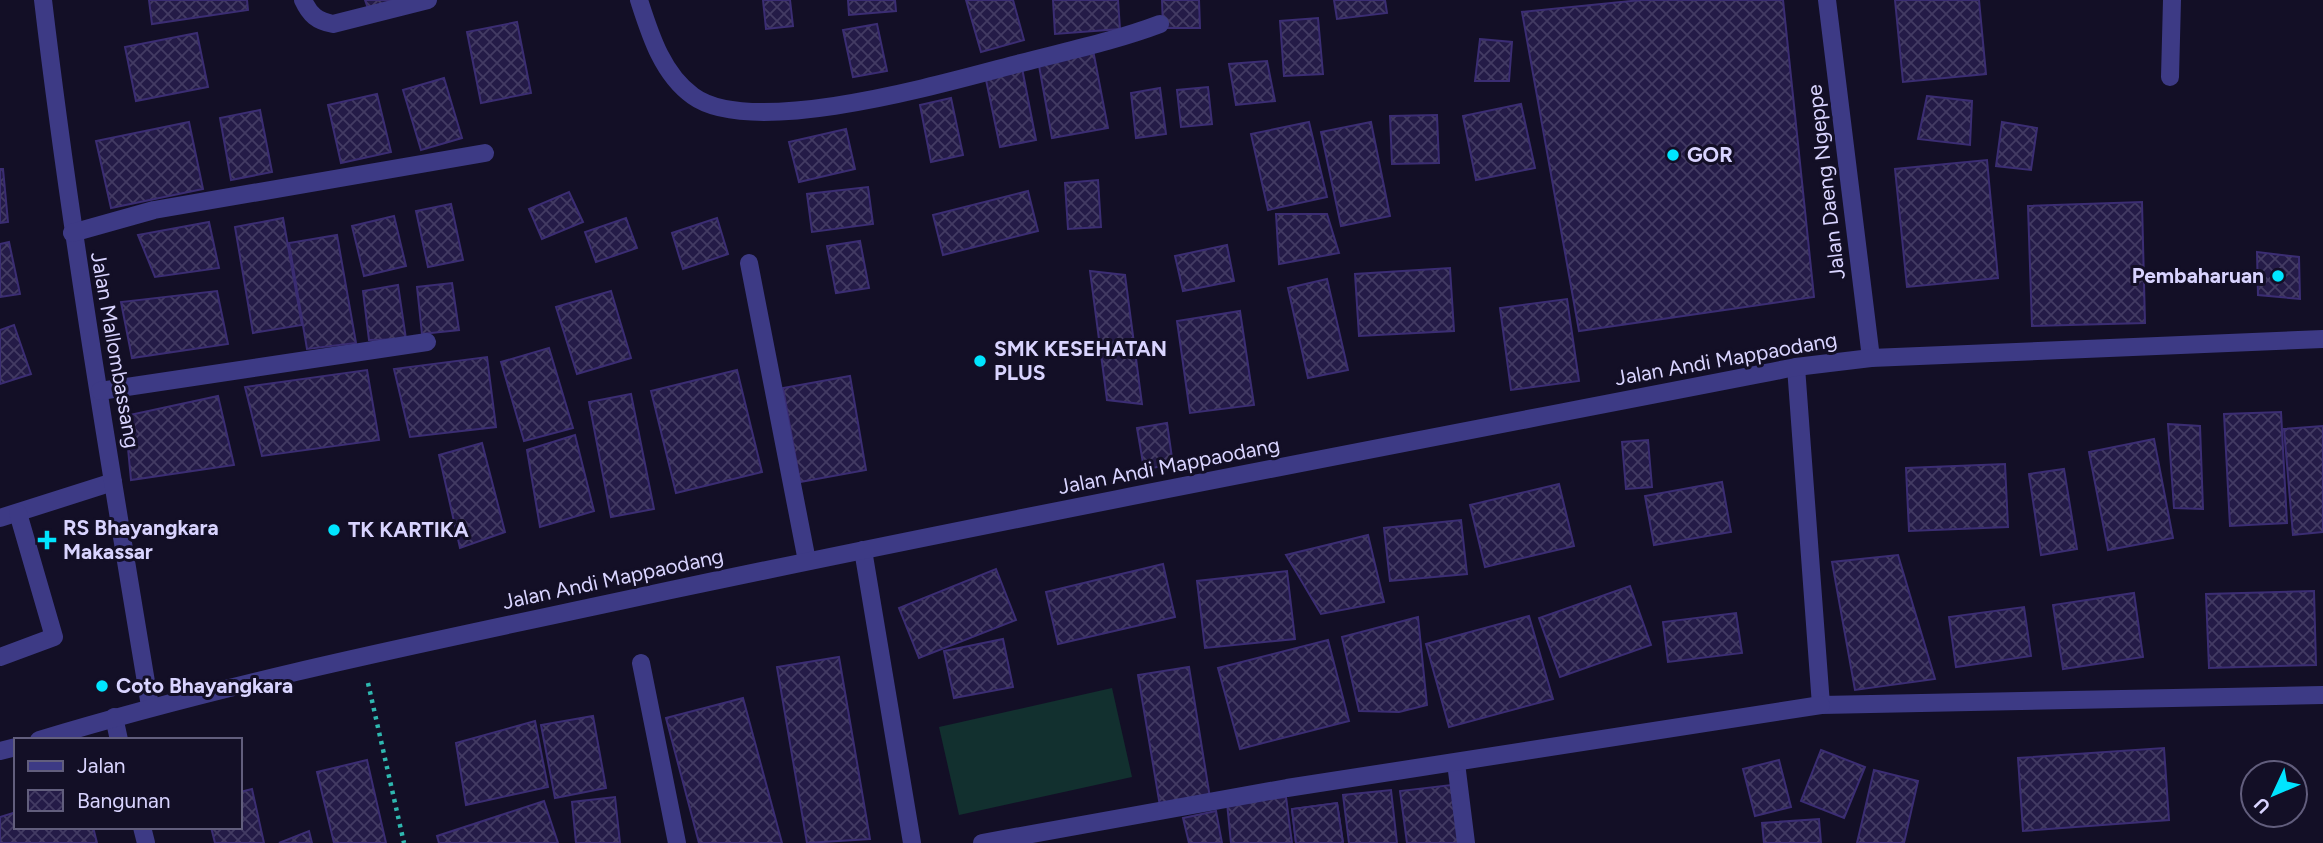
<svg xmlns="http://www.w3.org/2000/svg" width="2323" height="843" font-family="Figtree,sans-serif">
  <defs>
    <pattern id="building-cross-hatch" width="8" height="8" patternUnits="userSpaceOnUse" patternTransform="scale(1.75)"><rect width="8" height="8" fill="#241b47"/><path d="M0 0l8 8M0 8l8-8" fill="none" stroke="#433b63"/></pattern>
  </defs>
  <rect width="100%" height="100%" fill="#130f26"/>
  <polygon fill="#12302f" points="1112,688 1132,777 959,815 939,727"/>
  <g fill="url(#building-cross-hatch)" stroke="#3b2d73" stroke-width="2">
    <polygon points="149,0 247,0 248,10 152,24"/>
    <polygon points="365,0 409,0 370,14"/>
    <polygon points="763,0 790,0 793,26 766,29"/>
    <polygon points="848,0 895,0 896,11 849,15"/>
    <polygon points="966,0 1013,0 1024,40 981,52"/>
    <polygon points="1053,0 1118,0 1120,29 1055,34"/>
    <polygon points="1162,0 1199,0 1200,28 1163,28"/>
    <polygon points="1334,0 1385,0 1387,13 1337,19"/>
    <polygon points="1641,0 1783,0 1814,297 1579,331 1522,12"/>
    <polygon points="1895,0 1979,0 1986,74 1903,82"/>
    <polygon points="1318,18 1323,74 1284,76 1280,21"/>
    <polygon points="517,22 531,93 481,103 467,32"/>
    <polygon points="877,24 887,71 853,77 843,30"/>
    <polygon points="197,33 208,87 136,101 125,47"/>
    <polygon points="1480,39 1512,42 1509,81 1475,81"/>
    <polygon points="1093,50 1108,128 1052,138 1038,60"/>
    <polygon points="1267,61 1275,101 1236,105 1229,64"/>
    <polygon points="1022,68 1036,140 1000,147 985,75"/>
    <polygon points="444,78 462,138 421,150 403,90"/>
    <polygon points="1208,87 1212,124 1181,127 1177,90"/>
    <polygon points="1160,88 1166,134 1136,138 1131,93"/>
    <polygon points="377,94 391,152 341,163 328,105"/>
    <polygon points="1927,96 1972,101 1970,145 1918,139"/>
    <polygon points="951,98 963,155 931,162 920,105"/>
    <polygon points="1521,104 1535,168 1476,180 1463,116"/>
    <polygon points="260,110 272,172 231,180 220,118"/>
    <polygon points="1437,115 1439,163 1392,164 1390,116"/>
    <polygon points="189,122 203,189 111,208 96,141"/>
    <polygon points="1309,122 1327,197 1268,210 1251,134"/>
    <polygon points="1371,122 1390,216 1341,226 1321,132"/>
    <polygon points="2002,122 2037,128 2031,170 1996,166"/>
    <polygon points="846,129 855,169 799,182 789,142"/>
    <polygon points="1987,160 1998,278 1907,287 1895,169"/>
    <polygon points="0,169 3,169 8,222 0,223"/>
    <polygon points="1098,180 1101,227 1068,229 1065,183"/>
    <polygon points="868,187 873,224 812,232 807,194"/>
    <polygon points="1028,191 1038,231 943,255 933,215"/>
    <polygon points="569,192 583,222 542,239 529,209"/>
    <polygon points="2142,202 2145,323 2032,326 2028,206"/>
    <polygon points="451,204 463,260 428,267 416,211"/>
    <polygon points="1276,214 1327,214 1339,253 1279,264"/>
    <polygon points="394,216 406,266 364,276 352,226"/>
    <polygon points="283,218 302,325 253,333 235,227"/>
    <polygon points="626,218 637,248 596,262 585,232"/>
    <polygon points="717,218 728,254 683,269 672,233"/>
    <polygon points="209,222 219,268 155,277 138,235"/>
    <polygon points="337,235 356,343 307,349 289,243"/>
    <polygon points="860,241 869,288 836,293 827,246"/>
    <polygon points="9,242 20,294 0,297 0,244"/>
    <polygon points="1227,245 1234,281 1183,291 1175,256"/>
    <polygon points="2257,252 2299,257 2300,299 2258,295"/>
    <polygon points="1450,268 1454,331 1359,336 1355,274"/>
    <polygon points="1090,271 1125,275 1142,404 1107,400"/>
    <polygon points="1327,279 1348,370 1308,378 1288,288"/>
    <polygon points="452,283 459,330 422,334 417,287"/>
    <polygon points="398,285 406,339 369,340 363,291"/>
    <polygon points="217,291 228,344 132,358 121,302"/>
    <polygon points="611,291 631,358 577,374 556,307"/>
    <polygon points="1567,299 1579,381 1511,390 1500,308"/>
    <polygon points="1240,311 1254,405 1190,413 1177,321"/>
    <polygon points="14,325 31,374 0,384 0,330"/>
    <polygon points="549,348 573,428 524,441 501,362"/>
    <polygon points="487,357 496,427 410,437 394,369"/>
    <polygon points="367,370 379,440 262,456 245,387"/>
    <polygon points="737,370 762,472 676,493 651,391"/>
    <polygon points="850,376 866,470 800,482 783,388"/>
    <polygon points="631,394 654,509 611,517 589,402"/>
    <polygon points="218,396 234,465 131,480 125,416"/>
    <polygon points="2281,412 2287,523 2230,526 2224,414"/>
    <polygon points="1167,423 1173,465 1144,469 1137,428"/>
    <polygon points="2168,424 2200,426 2203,509 2174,508"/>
    <polygon points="2323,426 2323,532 2293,535 2284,429"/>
    <polygon points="575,435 594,511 540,527 527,450"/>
    <polygon points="2154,439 2173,538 2108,550 2089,452"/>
    <polygon points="1648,440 1652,487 1626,489 1622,442"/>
    <polygon points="482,443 505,532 460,548 439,455"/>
    <polygon points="2005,464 2008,527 1909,531 1906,468"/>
    <polygon points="2064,469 2077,549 2041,555 2029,474"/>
    <polygon points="1722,482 1731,532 1654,545 1645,496"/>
    <polygon points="1559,484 1574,546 1485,567 1470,505"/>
    <polygon points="1461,520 1467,574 1390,581 1384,528"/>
    <polygon points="1368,535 1384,602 1321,614 1286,555"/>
    <polygon points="1898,555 1935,679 1855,690 1832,562"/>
    <polygon points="1163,564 1175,617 1058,644 1046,592"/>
    <polygon points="996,569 1016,620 919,658 899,608"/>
    <polygon points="1287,571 1295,639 1205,648 1197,581"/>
    <polygon points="1630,586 1651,645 1560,677 1539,618"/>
    <polygon points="2314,591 2316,665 2209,668 2206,594"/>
    <polygon points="2134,593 2143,657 2063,669 2053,605"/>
    <polygon points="2024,607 2031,656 1956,667 1949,617"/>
    <polygon points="1736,613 1742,653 1668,662 1663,622"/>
    <polygon points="1529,616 1553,699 1449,727 1426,644"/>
    <polygon points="1418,617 1427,705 1399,712 1359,711 1342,637"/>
    <polygon points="1003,639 1013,687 954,698 944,651"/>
    <polygon points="1328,640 1349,721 1240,749 1218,668"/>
    <polygon points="839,657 870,839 807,843 777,667"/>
    <polygon points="1189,667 1210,798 1160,806 1138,675"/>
    <polygon points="743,698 782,843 699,843 666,718"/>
    <polygon points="593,716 606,788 555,798 541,725"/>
    <polygon points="535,721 548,787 466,805 456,743"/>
    <polygon points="2164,748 2169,820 2023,831 2018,758"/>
    <polygon points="1821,750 1865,767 1844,818 1801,801"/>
    <polygon points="367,760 386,843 334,843 317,772"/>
    <polygon points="1779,760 1791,807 1755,816 1743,769"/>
    <polygon points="1874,770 1918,781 1904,843 1857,843"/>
    <polygon points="1451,785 1459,843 1407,843 1400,791"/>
    <polygon points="252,789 264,843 215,843 211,827 240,827 240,792"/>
    <polygon points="1391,790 1397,843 1349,843 1343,795"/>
    <polygon points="615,797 620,843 576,843 572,802"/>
    <polygon points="1286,797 1292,843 1231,843 1227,803"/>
    <polygon points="544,801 558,843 439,843 437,836"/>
    <polygon points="1337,803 1343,843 1296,843 1292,809"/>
    <polygon points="1337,803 1343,843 1296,843 1292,809"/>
    <polygon points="1216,811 1222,843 1189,843 1183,818"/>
    <polygon points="16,812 16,827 93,827 97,843 0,843 0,817"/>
    <polygon points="1819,819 1821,843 1764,843 1762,823"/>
    <polygon points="309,831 312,843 279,843"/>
  </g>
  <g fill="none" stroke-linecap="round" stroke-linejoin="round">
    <polyline stroke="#2fb8b0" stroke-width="4.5" stroke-dasharray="3.5 5" stroke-linecap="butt" points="368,683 404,843"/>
    <g stroke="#3d3a85" stroke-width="18">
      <polyline points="0,518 113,482"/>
      <polyline points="0,657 54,637 18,513"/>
    </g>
    <g stroke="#3d3a85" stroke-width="18">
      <path d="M43,0c28,236 68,471 107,706"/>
      <path d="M303,0c7,15 14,21 30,24l95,-24"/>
      <path d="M639,0c11,34 23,74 54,96 60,44 258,-15 328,-33 46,-12 94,-22 139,-39"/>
      <polyline points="2170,77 2172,0"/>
      <polyline points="72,233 154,210 485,153"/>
      <polyline points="749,263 807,561"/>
      <polyline points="1796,367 1821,705 2323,695"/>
      <polyline points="100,391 427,342"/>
      <polyline points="863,550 912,843"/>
      <polyline points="641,663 677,843"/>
      <polyline points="114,717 119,740"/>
      <polyline points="1456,763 1466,843"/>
      <polyline points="142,827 146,843"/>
      <polyline points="982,843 1287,788 1821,705"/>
    </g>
    <g stroke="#3d3a85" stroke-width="18">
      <polyline points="1827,0 1871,358"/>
      <path d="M39,740c208,-63 420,-104 632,-150 374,-79 750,-150 1125,-223l75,-9 452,-19"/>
      <polyline points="0,751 16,747"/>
    </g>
  </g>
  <g fill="#00e5ff" stroke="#130f26" stroke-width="2.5">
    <circle cx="1673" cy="155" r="7"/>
    <circle cx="2278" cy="276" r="7"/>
    <circle cx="980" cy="361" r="7"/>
    <circle cx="334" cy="530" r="7"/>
    <path d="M43.5 529.5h7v7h7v7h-7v7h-7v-7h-7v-7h7z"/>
    <circle cx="102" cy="686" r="7"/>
  </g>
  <g text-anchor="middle" stroke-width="6" stroke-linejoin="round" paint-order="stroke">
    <g font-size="21" font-weight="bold" fill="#d9d4ff" stroke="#130f26" text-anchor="start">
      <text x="1687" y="162">GOR</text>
      <text x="2264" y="283" text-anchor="end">Pembaharuan</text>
      <text x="994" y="356">SMK KESEHATAN<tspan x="994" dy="24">PLUS</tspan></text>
      <text x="63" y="535">RS Bhayangkara<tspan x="63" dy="24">Makassar</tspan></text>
      <text x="348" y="537">TK KARTIKA</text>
      <text x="116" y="693">Coto Bhayangkara</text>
    </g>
    <g font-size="21" fill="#d9d4ff" stroke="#130f26">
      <text transform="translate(1826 182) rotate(-97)" y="7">Jalan Daeng Ngeppe</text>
      <text transform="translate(115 350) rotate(80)" y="7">Jalan Mallombassang</text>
      <text transform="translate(1726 359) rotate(-10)" y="7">Jalan Andi Mappaodang</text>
      <text transform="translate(1169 466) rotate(-11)" y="7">Jalan Andi Mappaodang</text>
      <text transform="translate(613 579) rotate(-12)" y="7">Jalan Andi Mappaodang</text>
    </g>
  </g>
  <rect x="14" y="738" width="228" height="91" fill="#130f26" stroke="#625e7d" stroke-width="2"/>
  <rect x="28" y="761" width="35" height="10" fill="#3d3a85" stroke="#625e7d" stroke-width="2"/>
  <text x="77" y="773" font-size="21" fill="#d9d4ff">Jalan</text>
  <rect x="28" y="790" width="35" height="21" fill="url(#building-cross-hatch)" stroke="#625e7d" stroke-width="2"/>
  <text x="77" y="808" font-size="21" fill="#d9d4ff">Bangunan</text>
  <g transform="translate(2274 794) rotate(226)"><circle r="33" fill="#130f26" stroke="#625e7d" stroke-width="2"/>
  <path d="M0-5L12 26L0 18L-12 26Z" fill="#00e5ff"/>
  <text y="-10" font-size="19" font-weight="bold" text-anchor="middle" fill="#d9d4ff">U</text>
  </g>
</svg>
